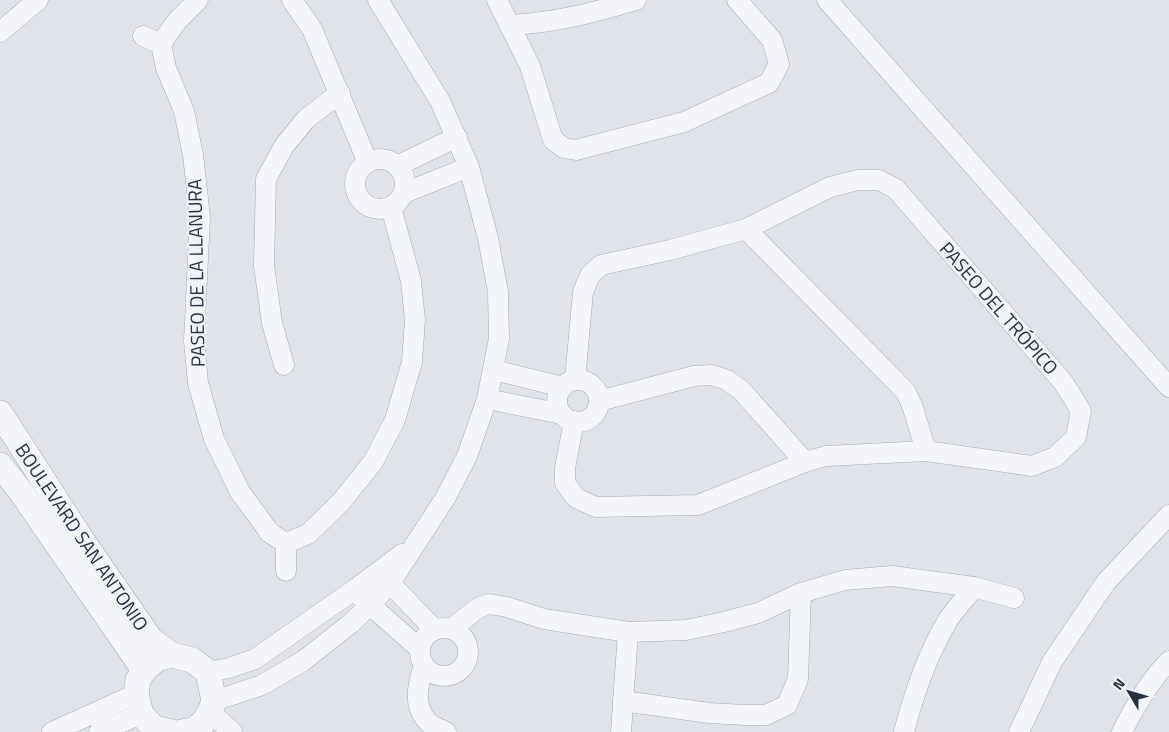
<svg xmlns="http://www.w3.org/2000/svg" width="1169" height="732" font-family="'Titillium Web',sans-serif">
  <rect width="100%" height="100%" fill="#e0e4ea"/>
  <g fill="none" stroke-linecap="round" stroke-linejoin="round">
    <g stroke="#a5abb4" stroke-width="21">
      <g id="minor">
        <polyline points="198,0 176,22 161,44 166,68 184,111 193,155 200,217 194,341 198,383 214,439 240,492 270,533 286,543 308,534 341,502 373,462 395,420 412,362 415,320 411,281 391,207"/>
        <polyline points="292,0 312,29 368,163"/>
        <polyline points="497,0 530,66 553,140 564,148 576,150 684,122 769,83 779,64 772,40 737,0"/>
        <polyline points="827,0 1169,387"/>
        <path d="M509,25c45,-2 84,-12 127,-25"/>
        <polyline points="0,32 38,0"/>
        <polyline points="143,36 161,44"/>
        <circle cx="380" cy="184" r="25"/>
        <polyline points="397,166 457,137"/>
        <polyline points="404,193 469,167"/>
        <polyline points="746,229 906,392 913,408 926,451"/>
        <polyline points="284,365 272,323 264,266 266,179 284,146 306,119 340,93"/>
        <polyline points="494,370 563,387"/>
        <circle cx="578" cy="401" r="21"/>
        <polyline points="487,399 562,414"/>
        <polyline points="599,401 694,376 712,375 727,380 741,390 805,462"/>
        <polyline points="574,421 565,468 565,483 576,498 596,507 698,505 805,462 826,456 926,451 1032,466 1055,457 1076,437 1081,411 1063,382 896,189 879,180 858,180 830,187 746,229 670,250 601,265 590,275 583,292 575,380"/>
        <polyline points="286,543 286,571"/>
        <polyline points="381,574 435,630"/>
        <polyline points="974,587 1014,598"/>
        <polyline points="361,597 420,649"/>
        <circle cx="444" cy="652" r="24"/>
        <path d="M451,629l27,-21 11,-4 18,3 37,12 84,13 58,-2 38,-8 34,-9 43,-20 44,-13 47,-4 82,11c-8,11 -19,22 -26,33 -21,35 -34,73 -44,112"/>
        <path d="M424,665c-6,19 -12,40 4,57 4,4 12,7 18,10"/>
        <polyline points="208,672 229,668 255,659 354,590 402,554"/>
        <polyline points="214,701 262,685 303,661 350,624 370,605 390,583 446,497 467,456 487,399 499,339 498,292 488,238 469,167 440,101 378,0"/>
        <polyline points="623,701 709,713 745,715 766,715 787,705 798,679 801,593"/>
        <polyline points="210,712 232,732"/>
        <polyline points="52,732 136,694"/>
        <polyline points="99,732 141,714"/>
        <polyline points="621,732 628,632"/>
        <polyline points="1019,732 1052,662 1106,582 1169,515"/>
        <path d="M1122,732c11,-23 29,-53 47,-71"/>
      </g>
    </g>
    <g stroke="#a5abb4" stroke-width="26">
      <g id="tertiary">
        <polyline points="0,413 80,537 151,640 172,655"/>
        <polyline points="0,465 21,492 144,670"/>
        <polyline points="171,732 154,728 141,714 136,694 138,680 144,670 157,659 172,655 192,660 208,672 214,701 210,712 203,723 193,730 181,732"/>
      </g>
    </g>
    <use href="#minor" stroke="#f3f5f8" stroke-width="20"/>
    <use href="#tertiary" stroke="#f3f5f8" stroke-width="25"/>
  </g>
  <g text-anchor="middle" stroke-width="4" stroke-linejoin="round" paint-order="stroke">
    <g font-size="19" fill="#283242" stroke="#f0f3f7">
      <text transform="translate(196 273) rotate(-91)" y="7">PASEO DE LA LLANURA</text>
      <text transform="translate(999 308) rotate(49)" y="7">PASEO DEL TRÓPICO</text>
      <text transform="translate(82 537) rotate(56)" y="7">BOULEVARD SAN ANTONIO</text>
    </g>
  </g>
  <g transform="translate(1129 692) rotate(308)" stroke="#f0f3f7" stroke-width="4" paint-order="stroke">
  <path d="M0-4L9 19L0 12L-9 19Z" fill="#283242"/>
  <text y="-8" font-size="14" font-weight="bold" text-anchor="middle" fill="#283242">N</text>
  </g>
</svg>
